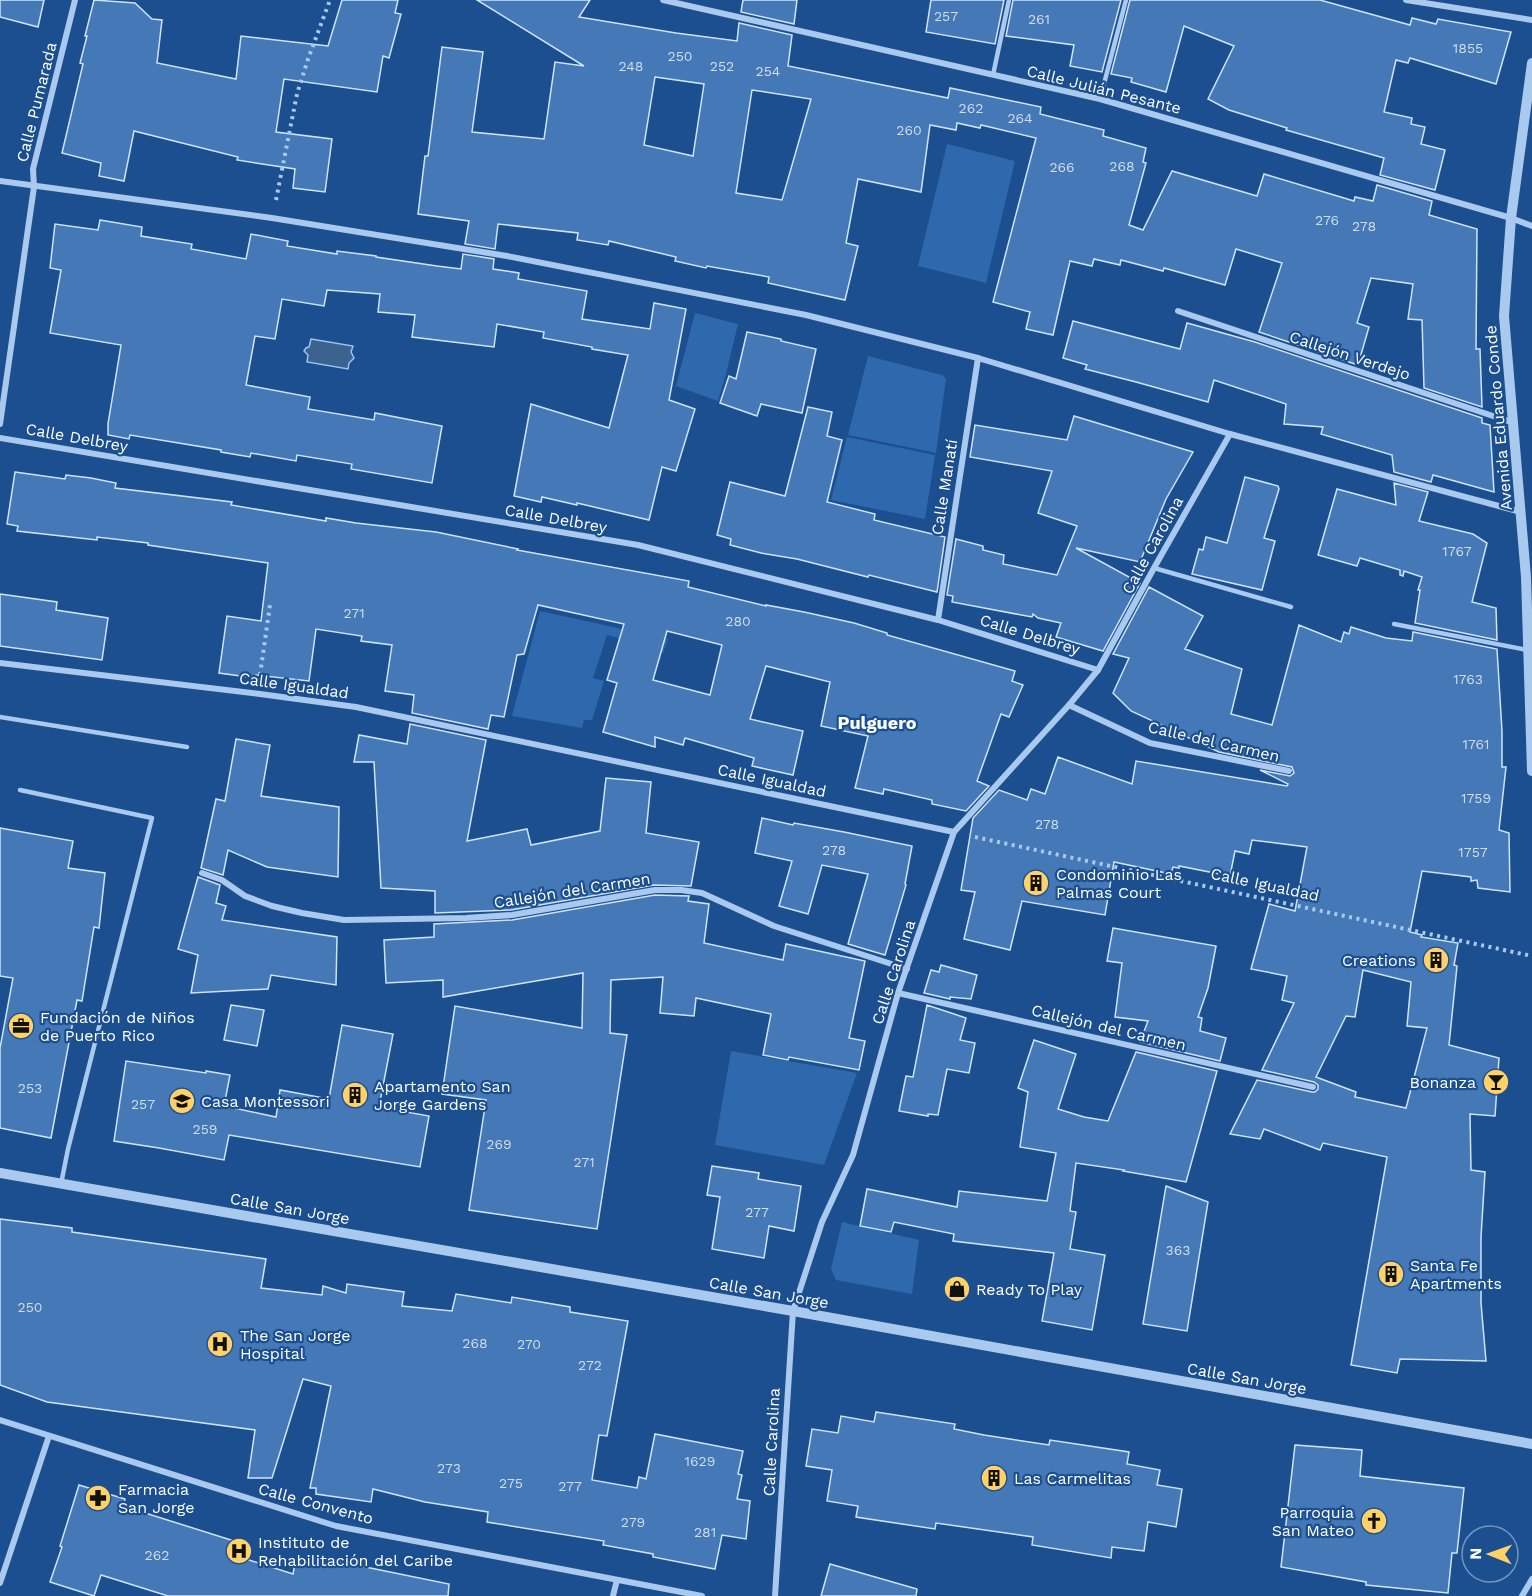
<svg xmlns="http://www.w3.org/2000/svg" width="1532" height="1596" font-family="'Work Sans',sans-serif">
  <rect width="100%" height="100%" fill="#1b4f8f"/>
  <g fill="#2e69ad">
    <polygon points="947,144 1015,161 986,283 918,266"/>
    <polygon points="695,313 738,324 726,374 718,401 676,386"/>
    <polygon points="868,356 942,375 946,379 936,453 848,435"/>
    <polygon points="847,437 935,455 925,519 831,500"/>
    <polygon points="540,611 668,639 663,653 647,648 647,646 607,635 593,678 604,681 592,720 584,720 582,728 512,716"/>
    <polygon points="731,1051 857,1073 824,1165 715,1145"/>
    <polygon points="842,1222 919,1240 912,1294 836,1280 831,1269"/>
  </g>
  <polygon fill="#3c6290" stroke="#9cc4f0" stroke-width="1.5" points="311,339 353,346 351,352 354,358 349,363 348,369 307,362 308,355 304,351 306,348 309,347"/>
  <g fill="#4478b7" stroke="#cfe3fa" stroke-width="1.5" fill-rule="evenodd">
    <polygon points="0,0 44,0 38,27 0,17"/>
    <polygon points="94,0 135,3 152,19 162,20 157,63 236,79 241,36 328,46 342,0 398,0 395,13 401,14 389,58 383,56 377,92 284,79 276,132 332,139 325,192 293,188 295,169 237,160 238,157 134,131 124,181 99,176 101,163 62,153 83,64 80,63 87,36 85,36"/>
    <path d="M477,0h113l-11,17 97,16 61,8 2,-18 53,12 -4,31 160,32 2,-10 91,19 -1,7 64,16 -1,6 43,12 -3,14 3,1 -17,62 14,5 29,-59 85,25 7,-22 90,27 1,-4 18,4 4,-16 55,16 -3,14 48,14 -1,120h4l2,58 -58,-19 -2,-68 -14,-1 5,-35 -42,-6 -14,45 12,4 -11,38 -99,-33 23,-69 -46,-14 -11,36 -61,-17 -1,3 -42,-11 -1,5 -26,-6 -2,7 -22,-5 -17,74 -27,-6 4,-17 -37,-10 43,-164 -55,-13 -1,3 -23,-5 -1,7 -26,-5 -9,67 -63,-13 -12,64 12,3 -13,54 -77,-17 1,-6 -62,-11 -1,2 -31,-7 1,-4 -67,-16 -1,4 -31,-5 1,-7 -80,-9 -3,25 -30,-5 4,-23 -51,-7 7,-58h3l14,-109 41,5 -11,80 72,7 11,-77 29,4zM655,77l49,7 -11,72 -49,-11zM752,90l59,9 -29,101 -46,-7z"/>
    <polygon points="743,0 797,0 794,24 741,12"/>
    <polygon points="931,0 1004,0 995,44 926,32"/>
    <polygon points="1013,0 1121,0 1102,72 1070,66 1074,45 1006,36"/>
    <polygon points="1130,0 1320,0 1410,25 1412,18 1436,24 1438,19 1511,32 1496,84 1410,58 1408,63 1396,60 1384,112 1412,118 1411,124 1425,127 1421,144 1445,150 1435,190 1380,175 1384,158 1286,130 1287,128 1229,110 1208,99 1234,46 1184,26 1166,92 1131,82 1132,78 1111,74"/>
    <polygon points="100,220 142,227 141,236 192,244 191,249 246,259 251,234 288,241 287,246 337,254 337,251 376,256 376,257 437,266 461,269 463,254 494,259 493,269 519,273 518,279 587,291 582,319 650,329 654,303 686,309 669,400 695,409 676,471 662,467 649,520 577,503 577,505 542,497 541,502 514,496 531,404 609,428 628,355 592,349 592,347 543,338 544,332 497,324 494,347 412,337 415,315 378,312 380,294 327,290 324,306 282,299 275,339 255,336 246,385 310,397 308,409 374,420 375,413 442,426 432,483 351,469 352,464 297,455 296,461 251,453 250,457 221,452 221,450 130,435 129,439 108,435 108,424 121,345 50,333 61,270 50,268 55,224 98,230"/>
    <polygon points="1073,321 1180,349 1187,323 1255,342 1482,418 1482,423 1490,425 1494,492 1433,475 1431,482 1394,472 1392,455 1321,434 1323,427 1284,424 1286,404 1214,380 1208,402 1136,382 1085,369 1087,365 1063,358"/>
    <polygon points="747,332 781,339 781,341 816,349 802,413 761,404 757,416 720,403 729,376 736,379"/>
    <polygon points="808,407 832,412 827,436 842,440 827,502 875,514 874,520 945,537 937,592 869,575 868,577 797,559 761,553 730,545 731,539 717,535 730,482 785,496"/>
    <polygon points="1074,416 1193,452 1166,499 1140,562 1076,548 1140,583 1103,651 1056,637 1061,623 1038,618 1033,614 1032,617 952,602 953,596 947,595 956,539 983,546 983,550 1004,555 1003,564 1057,575 1077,526 1038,513 1052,471 970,457 975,425 1067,440"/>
    <path d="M15,472l50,7 1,-4 25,3 25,5 -1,5 117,14 -1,3 95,16v-3l30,5 80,9 82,17 -1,1 172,31 -1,6 78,19v-1l38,7 50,11 33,10v2l128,36 -3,10 11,4 -14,32 -8,-3 -24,67 12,5 -23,25 -34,-7v-4l-48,-11 -1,5 -28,-6 13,-52 -47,-10 9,-44 -64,-16 -16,53 53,12 -10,44 -41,-9 2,-8 -69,-20 -2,7 -28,-8v10l-52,-15 14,-49 -10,-3 17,-56 -86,-19 -14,49 -7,1 -13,62 -13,-2 -3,14 -76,-16 2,-18 -29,-4 7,-46 -31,-4 1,-5 -46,-7 -7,52 -53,-6 -1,3 -36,-5 8,-57 34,5 7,-58 -120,-18v-2l-51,-6v3l-80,-9 1,-5 -11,-2zM667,631l55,14 -12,50 -57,-15z"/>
    <polygon points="1245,477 1278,486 1279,489 1264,538 1275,541 1262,590 1192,574 1199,549 1203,550 1206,537 1227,543"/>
    <polygon points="1394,483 1428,492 1419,521 1473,534 1487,543 1472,602 1496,608 1497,640 1415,623 1420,590 1418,590 1422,577 1404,571 1403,576 1400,575 1400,570 1360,558 1357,566 1318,555 1337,489 1396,505"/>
    <path d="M1149,587l54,29 -18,33 57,20 -11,45 41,11 27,-100 42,17 3,-10 5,2 2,-7 35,11 26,3 1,-9 84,17 5,82v36h4l-7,63 10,3 1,59 -32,-4 -1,-8 -6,1v-4l-49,-6 -12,61 12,3 -1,2 37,6 -4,22 3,1 -8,79 50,13 -4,58 -25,-2 1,56 14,2 -4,65v66l5,58 -86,-2 -3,14 -46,-8 36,-208 -64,-14 -3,7 -56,-21 -4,10 -30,-5 27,-54 55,12h3l3,-3v-4l-4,-3 -52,-12 32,-67 -12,-3 5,-24 -36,-7 18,-65 26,7 12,-64 -55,-7 -3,14 -14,-3 -5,25 -51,-10v2l-6,-1 -2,7 -57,-12 -9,53 -83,-14 -12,49 -46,-11 11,-47 -14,-2 12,-72 26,-28 28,10 4,-11 14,5 13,-37 74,27 4,-23 151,25 1,-2 -28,-14 30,6 4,-3 -2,-6 -73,-15 -88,-41 -18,-18 16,-35 -16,-4zM1363,970l48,12 -4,44 20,2 -21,80 -51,-11 1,-5 -40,-15 30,-61 9,1z"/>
    <polygon points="0,594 57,602 56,610 108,618 102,660 0,646"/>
    <polygon points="410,724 486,740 467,841 527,829 531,845 600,831 606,778 651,782 646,833 699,842 691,886 654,885 511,910 435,913 435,891 381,888 374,762 354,762 359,735 407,744"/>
    <polygon points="236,739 270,745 261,796 339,807 338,877 267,867 228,850 223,875 201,868 216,799 225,801"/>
    <polygon points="762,818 793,825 794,823 844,832 912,846 905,884 906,885 885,955 848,944 868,874 822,865 808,914 779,906 792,861 755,853"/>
    <polygon points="0,828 73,841 68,868 105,873 99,928 94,927 82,1001 77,1000 51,1138 0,1128 0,1048 13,978 0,976"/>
    <polygon points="198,877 220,885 216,903 226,906 222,920 337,937 336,985 271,975 268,989 191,993 198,955 178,949"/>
    <polygon points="655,895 689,896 688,901 709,904 704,943 783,960 786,944 865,961 849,1038 865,1041 859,1070 789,1057 788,1060 763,1055 771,1014 696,998 694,1016 660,1013 663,977 611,980 610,1033 627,1035 597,1229 469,1210 486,1100 442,1094 455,1006 582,1028 583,973 443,997 443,980 386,983 384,940 434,937 434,924 512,920"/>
    <polygon points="1113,928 1216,946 1208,988 1198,1017 1202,1018 1200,1031 1226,1038 1220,1061 1140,1042 1148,1021 1115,1017 1122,963 1107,961"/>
    <polygon points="941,965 977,975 971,999 950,997 950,999 924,993 931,970 939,972"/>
    <polygon points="231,1005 264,1010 257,1046 224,1040"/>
    <polygon points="927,1005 966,1018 960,1040 975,1043 969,1073 947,1069 938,1115 928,1114 928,1116 899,1111 906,1076 913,1077"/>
    <polygon points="342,1025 393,1034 379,1107 429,1116 420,1167 229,1135 224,1160 159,1148 114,1141 126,1061 206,1073 206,1071 230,1075 224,1106 276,1117 280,1090 329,1099"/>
    <polygon points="1034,1040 1076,1054 1058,1109 1084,1117 1108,1121 1136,1052 1217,1071 1186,1182 1123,1171 1124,1170 1076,1163 1070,1211 1076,1212 1070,1249 1105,1255 1092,1330 1042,1321 1054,1253 953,1241 954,1234 894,1222 891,1232 860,1226 867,1189 957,1207 959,1191 1047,1201 1056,1153 1020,1147 1028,1092 1018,1088"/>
    <polygon points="712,1166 759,1173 758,1179 801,1186 794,1231 769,1226 764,1258 712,1249 720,1197 707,1195"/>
    <polygon points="1166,1186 1208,1202 1187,1331 1143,1324"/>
    <polygon points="0,1219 72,1228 72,1232 266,1259 261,1288 322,1295 323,1286 346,1293 347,1284 404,1292 402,1306 452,1311 456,1294 511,1303 512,1297 570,1307 570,1312 628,1321 607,1436 599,1435 592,1480 637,1488 639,1477 646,1479 655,1434 743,1451 738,1474 742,1475 737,1499 750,1501 746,1539 722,1535 715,1569 653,1557 653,1554 603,1545 604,1541 487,1522 488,1512 425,1502 373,1489 371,1502 316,1494 316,1488 310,1488 331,1386 303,1379 272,1478 248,1478 255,1430 47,1402 0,1385"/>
    <polygon points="876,1412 955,1424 954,1429 984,1435 1049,1445 1050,1440 1129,1452 1127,1464 1160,1470 1157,1485 1182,1489 1176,1527 1148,1522 1144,1551 1112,1547 1111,1558 1032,1545 1033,1537 936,1523 935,1529 856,1517 858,1506 827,1501 832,1470 806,1466 812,1429 838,1433 841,1416 874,1422"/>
    <polygon points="1295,1445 1362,1450 1360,1476 1464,1488 1457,1553 1452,1553 1448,1593 1366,1585 1366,1582 1281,1567"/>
    <polygon points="79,1485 125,1499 123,1506 250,1546 246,1559 293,1574 296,1558 320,1562 321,1558 449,1584 448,1596 168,1596 101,1575 94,1596 50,1582 62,1547 60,1546"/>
    <polygon points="830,1564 917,1589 916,1596 821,1596"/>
  </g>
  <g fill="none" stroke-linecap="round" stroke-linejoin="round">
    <g stroke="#a9c9ee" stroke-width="4" stroke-dasharray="3 4.5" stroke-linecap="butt">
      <polyline points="276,200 297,94 308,59 330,0"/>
      <polyline points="260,675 270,605"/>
      <polyline points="975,837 1532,956"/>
    </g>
    <g stroke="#a9c9ee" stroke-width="4.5">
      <polyline points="993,75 1009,0"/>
      <polyline points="1100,99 1126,0"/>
      <polyline points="1154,568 1291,607"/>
      <polyline points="1394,624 1527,650"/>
      <polyline points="0,717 187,747"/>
      <polyline points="20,790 152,818 68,1149 61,1184"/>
    </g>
    <g stroke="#a9c9ee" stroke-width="6">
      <polyline points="663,0 1100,99 1511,218 1532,226"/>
      <polyline points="1406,0 1532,20"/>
      <polyline points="0,181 272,218 507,256 806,315 978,358 1230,434 1521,512"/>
      <polyline points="1178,311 1514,423"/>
      <polyline points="0,424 34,187 33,169 75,0"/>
      <polyline points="0,438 638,545 938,620 1098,670"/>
      <polyline points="938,620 978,358"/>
      <polyline points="0,663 260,694 356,707 954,832"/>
      <polyline points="1069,705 1150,743 1289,771"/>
      <polyline points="202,873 222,880 245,896 272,906 302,913 344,920 466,918 512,915 655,890 681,890 702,893 774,926 907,969"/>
      <polyline points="898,993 1313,1087"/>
      <polyline points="0,1420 336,1526 702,1596"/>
      <polyline points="0,1583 49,1436"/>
      <polyline points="613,1596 617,1580"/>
      <polyline points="775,1596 793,1311 822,1222 853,1155 898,993 954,832 1069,705 1098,670 1154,568 1230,434"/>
      <polyline points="1522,1596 1532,1579"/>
    </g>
    <g stroke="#a9c9ee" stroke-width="10">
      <polyline points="1532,63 1511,218 1504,316 1526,577 1532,771"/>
      <polyline points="0,1173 793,1311 1532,1444"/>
    </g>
  </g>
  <defs>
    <g id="building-disc" transform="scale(1.35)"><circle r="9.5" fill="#ffd166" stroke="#1b4f8f"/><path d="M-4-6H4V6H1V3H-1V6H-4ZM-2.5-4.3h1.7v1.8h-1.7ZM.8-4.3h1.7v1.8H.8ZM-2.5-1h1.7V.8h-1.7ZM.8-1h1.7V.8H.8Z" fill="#111"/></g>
    <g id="office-disc" transform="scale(1.35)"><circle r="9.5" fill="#ffd166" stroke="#1b4f8f"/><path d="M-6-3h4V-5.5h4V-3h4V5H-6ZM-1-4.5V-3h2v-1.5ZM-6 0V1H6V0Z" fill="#111"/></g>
    <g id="bar-disc" transform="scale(1.35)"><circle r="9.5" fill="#ffd166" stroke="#1b4f8f"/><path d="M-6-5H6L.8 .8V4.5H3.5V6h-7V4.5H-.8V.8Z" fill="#111"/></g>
    <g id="school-disc" transform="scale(1.35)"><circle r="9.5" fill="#ffd166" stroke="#1b4f8f"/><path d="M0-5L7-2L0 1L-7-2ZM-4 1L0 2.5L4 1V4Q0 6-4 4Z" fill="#111"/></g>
    <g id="shop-disc" transform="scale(1.35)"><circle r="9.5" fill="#ffd166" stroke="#1b4f8f"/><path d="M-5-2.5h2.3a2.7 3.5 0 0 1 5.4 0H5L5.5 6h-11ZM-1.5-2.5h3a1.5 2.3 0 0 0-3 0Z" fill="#111"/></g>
    <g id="hospital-disc" transform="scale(1.35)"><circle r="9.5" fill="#ffd166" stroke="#1b4f8f"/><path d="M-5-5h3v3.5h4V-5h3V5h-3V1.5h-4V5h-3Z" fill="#111"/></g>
    <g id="pharmacy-disc" transform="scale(1.35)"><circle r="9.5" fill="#ffd166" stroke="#1b4f8f"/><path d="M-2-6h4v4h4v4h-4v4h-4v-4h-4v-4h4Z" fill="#111"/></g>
    <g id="church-disc" transform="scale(1.35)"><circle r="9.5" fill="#ffd166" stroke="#1b4f8f"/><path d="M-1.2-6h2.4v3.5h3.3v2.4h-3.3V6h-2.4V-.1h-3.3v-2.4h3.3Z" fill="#111"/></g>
  </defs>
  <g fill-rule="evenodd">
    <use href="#building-disc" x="1036" y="883"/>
    <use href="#building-disc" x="1436" y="960"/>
    <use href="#office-disc" x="21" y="1026"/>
    <use href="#bar-disc" x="1496" y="1082"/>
    <use href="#building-disc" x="355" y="1095"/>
    <use href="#school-disc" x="182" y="1101"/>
    <use href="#building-disc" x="1391" y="1274"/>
    <use href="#shop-disc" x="957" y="1289"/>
    <use href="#hospital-disc" x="220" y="1344"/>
    <use href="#building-disc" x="994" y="1478"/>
    <use href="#pharmacy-disc" x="98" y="1498"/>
    <use href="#church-disc" x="1374" y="1521"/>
    <use href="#hospital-disc" x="239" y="1551"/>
  </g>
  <g text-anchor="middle" stroke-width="4.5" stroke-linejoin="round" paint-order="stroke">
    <g font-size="14" fill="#d0dded">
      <text x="946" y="21">257</text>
      <text x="1039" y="24">261</text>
      <text x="1468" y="53">1855</text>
      <text x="680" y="61">250</text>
      <text x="631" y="71">248</text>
      <text x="722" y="71">252</text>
      <text x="768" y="76">254</text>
      <text x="971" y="113">262</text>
      <text x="1020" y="123">264</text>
      <text x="909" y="135">260</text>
      <text x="1122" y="171">268</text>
      <text x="1062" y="172">266</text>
      <text x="1327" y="225">276</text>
      <text x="1364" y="231">278</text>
      <text x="1457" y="556">1767</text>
      <text x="354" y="618">271</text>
      <text x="738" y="626">280</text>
      <text x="1468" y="684">1763</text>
      <text x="1476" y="749">1761</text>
      <text x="1476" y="803">1759</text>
      <text x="1047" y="829">278</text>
      <text x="834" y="855">278</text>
      <text x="1473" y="857">1757</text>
      <text x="30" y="1093">253</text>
      <text x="143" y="1109">257</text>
      <text x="205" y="1134">259</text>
      <text x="499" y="1149">269</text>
      <text x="584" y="1167">271</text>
      <text x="757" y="1217">277</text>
      <text x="1178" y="1255">363</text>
      <text x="30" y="1312">250</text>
      <text x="475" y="1348">268</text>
      <text x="529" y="1349">270</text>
      <text x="590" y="1370">272</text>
      <text x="700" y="1466">1629</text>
      <text x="449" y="1473">273</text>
      <text x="511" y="1488">275</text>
      <text x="570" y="1491">277</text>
      <text x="633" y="1527">279</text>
      <text x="705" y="1537">281</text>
      <text x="157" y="1560">262</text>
    </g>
    <g font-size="16" fill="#fff" stroke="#1b4f8f">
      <text transform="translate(1104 89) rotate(14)" y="6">Calle Julián Pesante</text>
      <text transform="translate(36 102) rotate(-76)" y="6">Calle Pumarada</text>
      <text transform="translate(1350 355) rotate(18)" y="6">Callejón Verdejo</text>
      <text transform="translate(1498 418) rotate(-95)" y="6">Avenida Eduardo Conde</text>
      <text transform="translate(77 437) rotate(10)" y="6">Calle Delbrey</text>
      <text transform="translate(944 487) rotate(-81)" y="6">Calle Manatí</text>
      <text transform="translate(556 518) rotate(10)" y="6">Calle Delbrey</text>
      <text transform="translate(1152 545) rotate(-61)" y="6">Calle Carolina</text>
      <text transform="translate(1030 634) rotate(17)" y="6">Calle Delbrey</text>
      <text transform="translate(294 685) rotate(8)" y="6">Calle Igualdad</text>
      <text transform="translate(1214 741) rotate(13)" y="6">Calle del Carmen</text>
      <text transform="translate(772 780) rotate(12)" y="6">Calle Igualdad</text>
      <text transform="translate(1265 884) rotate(12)" y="6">Calle Igualdad</text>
      <text transform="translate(572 890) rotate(-9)" y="6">Callejón del Carmen</text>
      <text transform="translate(893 972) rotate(-72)" y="6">Calle Carolina</text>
      <text transform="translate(1109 1027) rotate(13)" y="6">Callejón del Carmen</text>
      <text transform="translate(290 1208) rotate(10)" y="6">Calle San Jorge</text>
      <text transform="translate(769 1292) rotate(10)" y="6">Calle San Jorge</text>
      <text transform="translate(1247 1378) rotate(10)" y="6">Calle San Jorge</text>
      <text transform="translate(771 1442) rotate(-87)" y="6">Calle Carolina</text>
      <text transform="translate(316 1503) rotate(15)" y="6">Calle Convento</text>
    </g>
    <g font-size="16" fill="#fff" stroke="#1b4f8f" text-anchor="start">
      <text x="1056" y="880">Condominio Las<tspan x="1056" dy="18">Palmas Court</tspan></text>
      <text x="1416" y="966" text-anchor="end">Creations</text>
      <text x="40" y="1023">Fundación de Niños<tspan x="40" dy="18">de Puerto Rico</tspan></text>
      <text x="1476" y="1088" text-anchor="end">Bonanza</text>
      <text x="374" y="1092">Apartamento San<tspan x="374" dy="18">Jorge Gardens</tspan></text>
      <text x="201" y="1107">Casa Montessori</text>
      <text x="1410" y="1271">Santa Fe<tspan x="1410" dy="18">Apartments</tspan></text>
      <text x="976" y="1295">Ready To Play</text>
      <text x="240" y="1341">The San Jorge<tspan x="240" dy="18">Hospital</tspan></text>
      <text x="1014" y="1484">Las Carmelitas</text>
      <text x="118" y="1495">Farmacia<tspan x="118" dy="18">San Jorge</tspan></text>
      <text x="1354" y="1518" text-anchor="end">Parroquia<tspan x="1354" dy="18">San Mateo</tspan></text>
      <text x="258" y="1548">Instituto de<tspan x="258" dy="18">Rehabilitación del Caribe</tspan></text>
    </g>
    <g font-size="18" font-weight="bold" fill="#fff" stroke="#1b4f8f">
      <text x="877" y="729">Pulguero</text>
    </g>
  </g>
  <g transform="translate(1490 1554) rotate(271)"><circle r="28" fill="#1b4f8f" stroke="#7695bc" stroke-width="1.5"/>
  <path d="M0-4.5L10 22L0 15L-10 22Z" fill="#ffd166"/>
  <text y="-9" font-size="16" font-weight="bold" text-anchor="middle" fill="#ffffff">N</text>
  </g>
</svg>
